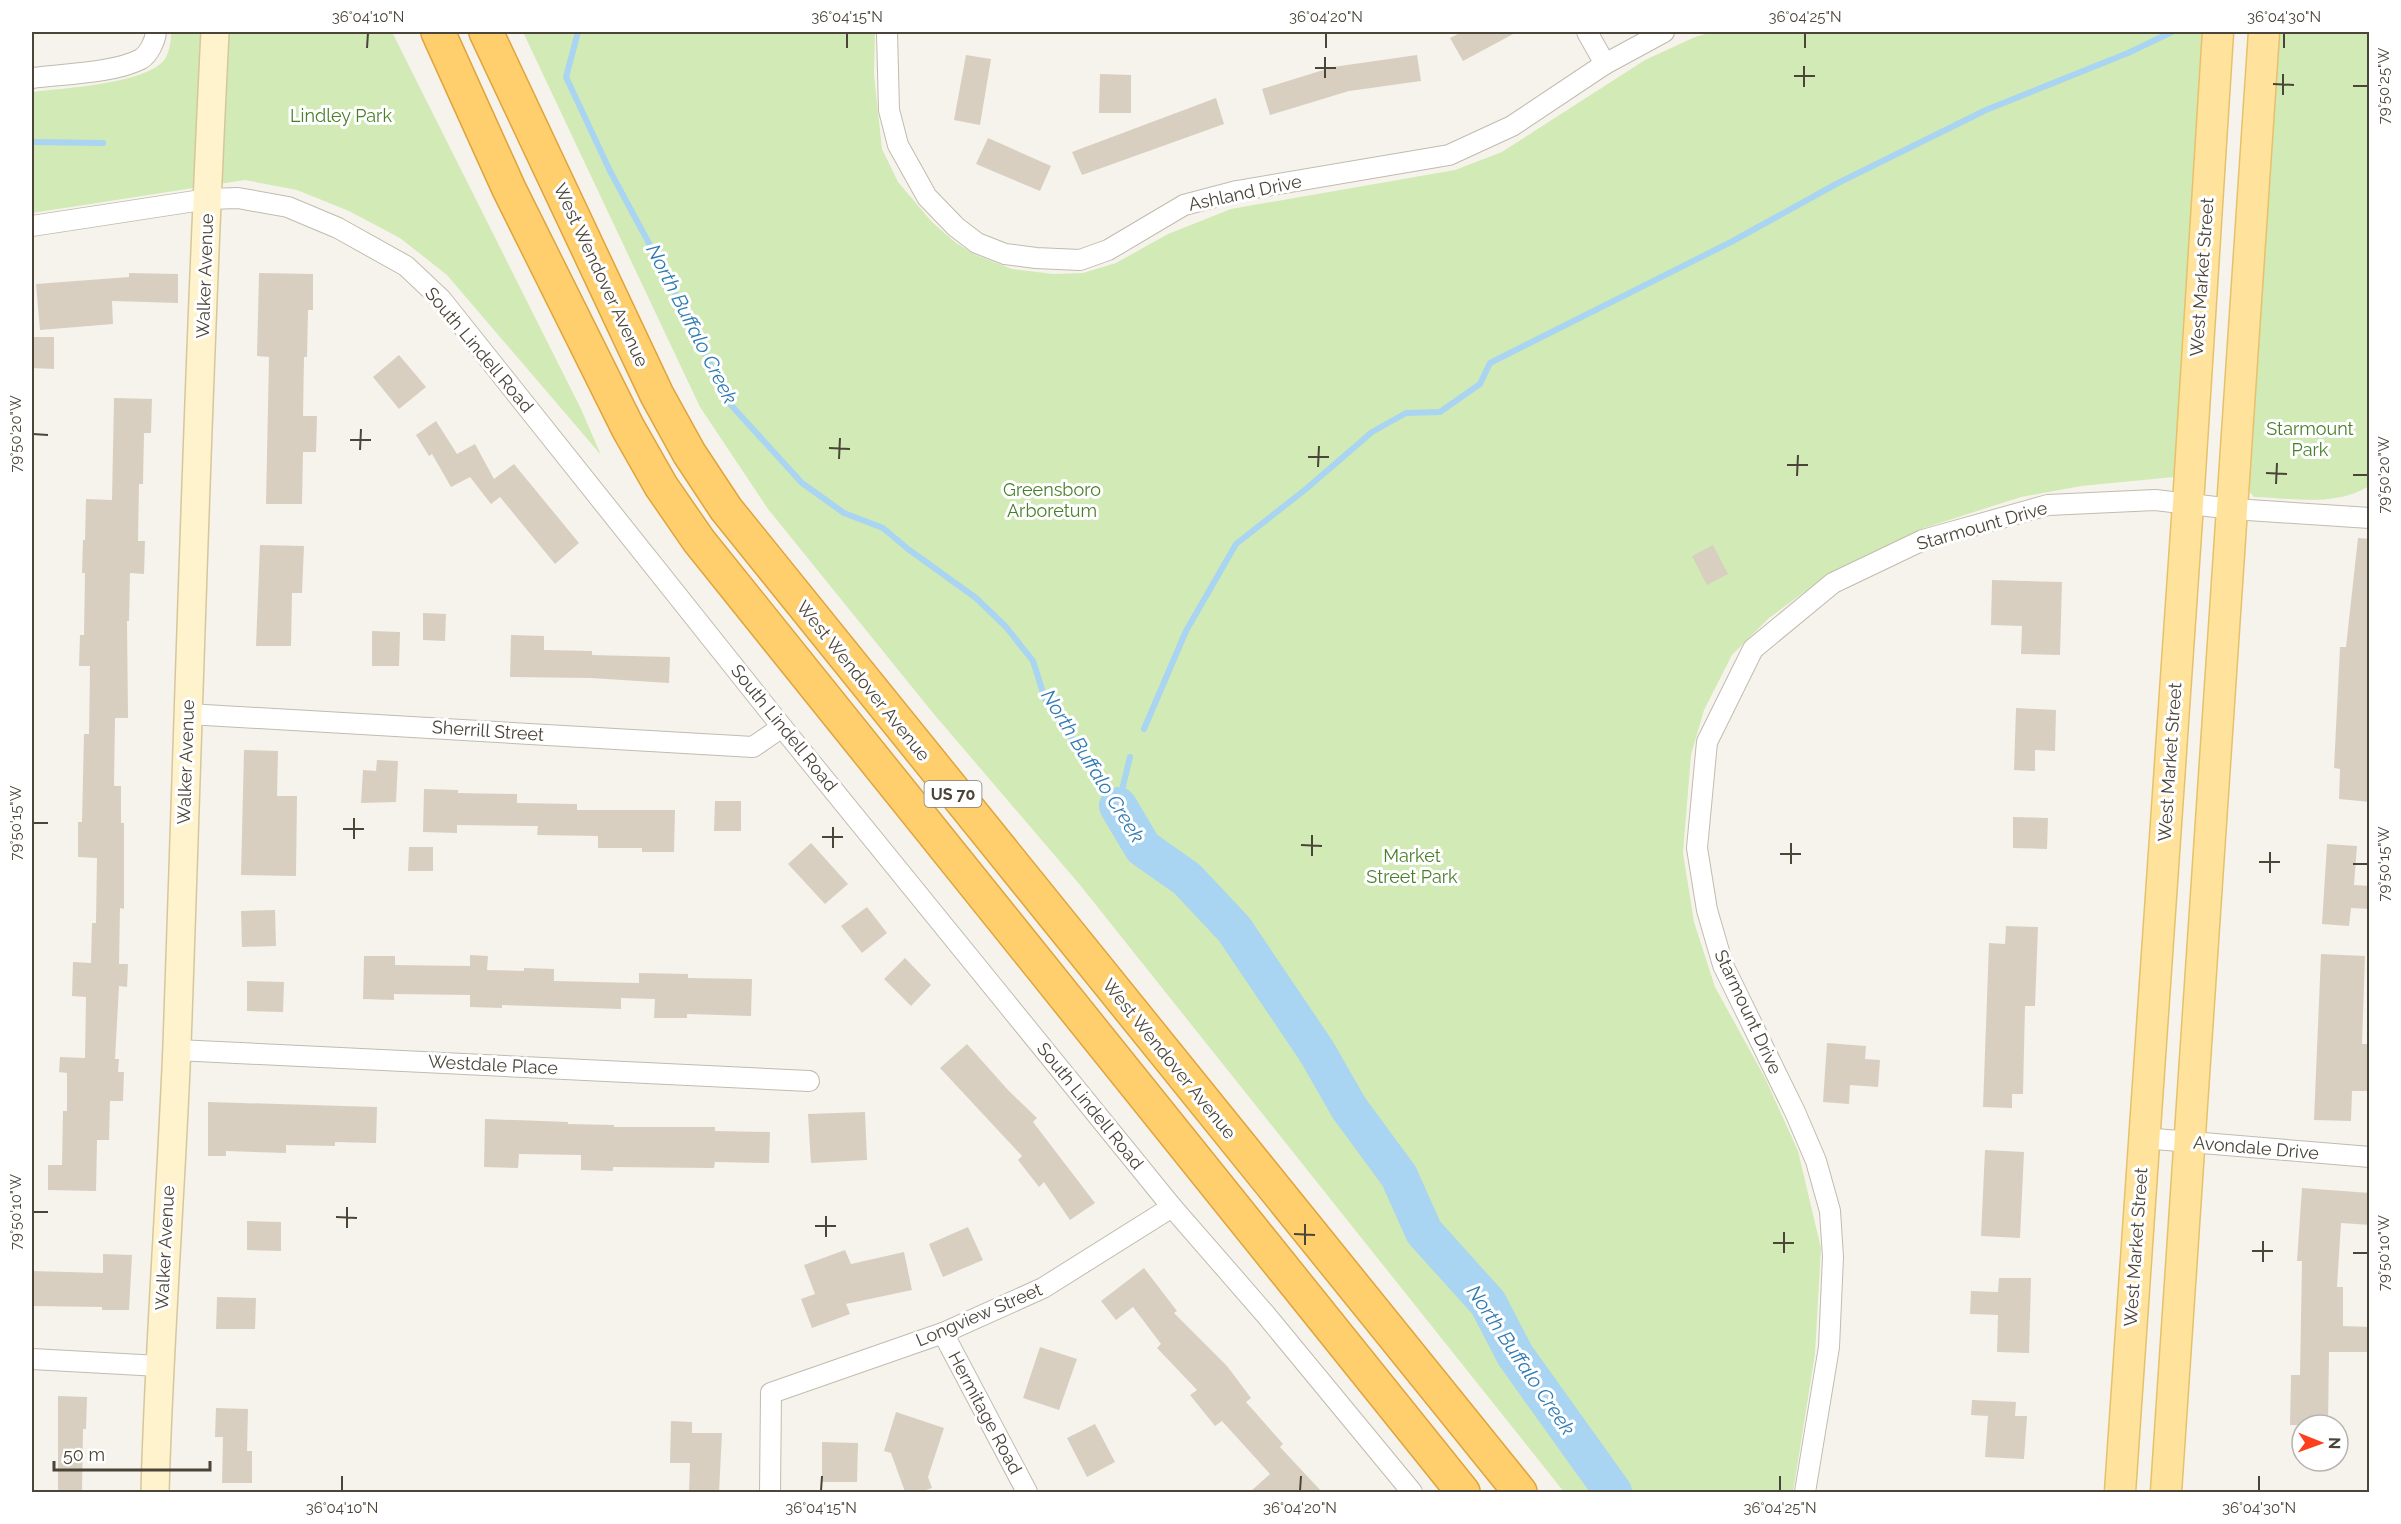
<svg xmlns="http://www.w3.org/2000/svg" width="2401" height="1524" font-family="Raleway,sans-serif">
  <rect width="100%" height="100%" fill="#f6f3ec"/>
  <g fill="#d2eab5">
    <path d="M171,32h221l189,377 20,46 -154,-180 -47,-37 -51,-27 -52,-21 -52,-10 -213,33v-121c31,-4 115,-8 133,-33 5,-8 6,-19 6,-27z"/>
    <polygon points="523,32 875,32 874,75 882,149 898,182 932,222 956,243 976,255 1012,269 1053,274 1083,273 1116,263 1168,234 1231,209 1455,170 1502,152 1645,60 1695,37 1713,32 2207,32 2174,477 2081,486 2021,497 1924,528 1830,573 1769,618 1732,655 1704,710 1691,755 1683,853 1694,922 1715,987 1765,1078 1798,1151 1821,1248 1815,1354 1793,1492 1564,1492 1080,885 933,713 768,509 700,407"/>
    <path d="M2280,32h89v454c-33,21 -78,12 -115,11l-7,-8z"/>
  </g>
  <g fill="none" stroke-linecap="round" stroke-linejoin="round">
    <g stroke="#a9d4f2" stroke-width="6">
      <polyline points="578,32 566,77 610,171 672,286 730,404 802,483 844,513 883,528 908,549 976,598 1006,627 1033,661 1045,699 1118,806"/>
      <polyline points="32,142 103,143"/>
      <polyline points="1144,729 1186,631 1236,544 1306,489 1372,432 1406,413 1440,412 1480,384 1490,363 1731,242 1838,183 1986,110 2128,53 2172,32"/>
      <polyline points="1118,806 1130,757"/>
    </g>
    <polyline stroke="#a9d4f2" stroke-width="38" points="1118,806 1143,848 1187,879 1234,929 1317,1052 1349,1108 1399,1176 1424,1232 1488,1303 1515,1355 1613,1492"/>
  </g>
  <g fill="#d8cfc1">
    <polygon points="1462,32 1517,32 1463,61 1450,38"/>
    <polygon points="966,55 991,59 980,125 954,120"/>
    <polygon points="1417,55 1421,81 1349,91 1270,115 1262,89 1333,67"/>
    <polygon points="1100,74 1131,75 1131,113 1099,113"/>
    <polygon points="1216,98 1224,124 1082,175 1072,152"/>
    <polygon points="988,138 1051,166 1040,191 976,164"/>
    <polygon points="129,273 178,274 178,303 112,301 113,324 40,330 36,284 129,277"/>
    <polygon points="259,273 313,274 313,310 308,310 307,357 304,357 303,416 317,416 316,452 303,452 302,504 266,504 269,357 257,356"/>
    <polygon points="32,337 54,337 54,369 32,368"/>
    <polygon points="399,355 426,387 399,409 373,377"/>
    <polygon points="114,398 152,399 151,433 144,433 143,484 139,484 138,541 145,541 144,574 130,573 129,621 127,621 128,718 115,718 114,786 121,786 121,823 124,823 124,909 120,908 119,964 128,964 127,987 119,986 115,1059 119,1059 118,1072 124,1072 123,1101 110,1101 109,1140 97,1140 96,1191 48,1190 48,1165 62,1165 63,1111 67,1111 67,1073 59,1072 60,1057 85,1058 86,997 72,996 73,962 91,963 92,923 96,923 97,858 78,857 78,822 82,822 84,734 89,734 90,666 79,666 80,635 84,635 85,573 82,573 83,540 85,540 86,499 112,500"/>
    <polygon points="436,421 457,454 475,444 494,479 514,464 579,543 555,564 500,497 491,504 470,477 451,487 432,454 429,456 416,435"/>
    <polygon points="2358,538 2370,539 2370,802 2339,799 2340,769 2334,768 2340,647 2346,647"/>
    <polygon points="260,545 304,546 302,593 292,593 291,646 256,646"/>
    <polygon points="1713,545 1728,574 1707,585 1692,556"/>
    <polygon points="1992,580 2062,582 2060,655 2021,654 2022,626 1991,625"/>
    <polygon points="423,613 446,614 445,641 423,640"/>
    <polygon points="372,631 400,632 399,666 372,666"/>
    <polygon points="511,635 544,636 544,650 592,651 592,655 670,657 669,683 591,678 510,677"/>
    <polygon points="2016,708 2056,710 2055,751 2035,750 2035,771 2014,770"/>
    <polygon points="244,750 278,751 277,796 297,796 296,876 241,875"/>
    <polygon points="377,760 398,761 396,802 361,803 363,770 376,771"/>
    <polygon points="424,789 458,790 458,793 517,794 517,803 577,804 577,810 675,810 674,852 642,852 642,848 598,848 598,836 537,835 538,826 457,825 457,833 423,832"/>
    <polygon points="715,801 741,801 741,831 714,831"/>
    <polygon points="2013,817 2048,818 2047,849 2013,848"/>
    <polygon points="811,843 848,884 825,904 788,864"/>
    <polygon points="2327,844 2357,846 2354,885 2370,886 2370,909 2351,908 2349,926 2322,924"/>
    <polygon points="409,847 433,847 433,871 408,871"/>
    <polygon points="867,907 887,933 862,953 841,926"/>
    <polygon points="275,910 276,946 242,947 241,911"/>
    <polygon points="2006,926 2038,927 2035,1006 2025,1006 2023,1094 2012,1094 2012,1108 1983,1107 1989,943 2005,944"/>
    <polygon points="2321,954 2365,956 2362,1044 2370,1044 2368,1091 2352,1091 2351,1121 2314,1120"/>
    <polygon points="470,955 488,956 487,970 524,971 524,968 554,969 554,981 639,983 639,973 688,974 688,978 752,979 751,1016 687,1014 687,1018 654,1018 655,999 621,998 621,1009 502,1005 502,1008 470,1007 470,995 394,994 394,1000 363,999 364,956 395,956 395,965 470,966"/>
    <polygon points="905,958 931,985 911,1006 884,979"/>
    <polygon points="247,981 284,982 283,1012 247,1011"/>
    <polygon points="1827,1043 1866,1046 1865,1059 1880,1060 1878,1087 1850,1085 1849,1104 1823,1102"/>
    <polygon points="967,1044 1008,1090 1037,1118 1033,1122 1095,1203 1070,1220 1044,1182 1039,1187 1018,1160 1022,1156 940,1068"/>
    <polygon points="208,1102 377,1107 376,1143 335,1142 335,1146 286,1145 286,1153 226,1151 226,1156 208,1156"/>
    <polygon points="865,1112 867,1160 811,1163 808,1114"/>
    <polygon points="485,1119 568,1122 568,1124 614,1125 614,1127 715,1127 715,1131 770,1132 769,1163 715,1162 714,1168 613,1167 613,1171 581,1170 581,1155 519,1154 518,1168 484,1167"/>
    <polygon points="1985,1150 2024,1152 2020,1238 1981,1236"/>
    <polygon points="2302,1188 2370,1193 2370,1225 2341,1223 2337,1287 2343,1287 2343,1326 2370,1327 2370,1352 2329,1352 2328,1425 2290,1425 2291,1375 2300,1375 2302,1261 2297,1261"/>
    <polygon points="247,1221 281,1222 281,1251 247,1250"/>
    <polygon points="968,1227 983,1260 943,1277 929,1244"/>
    <polygon points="845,1250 851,1264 904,1252 912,1290 846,1304 850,1314 812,1328 801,1299 815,1294 804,1265"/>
    <polygon points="103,1254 132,1255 129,1310 102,1310 102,1307 32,1306 32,1271 103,1273"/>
    <polygon points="1144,1268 1177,1311 1174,1313 1227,1366 1251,1398 1246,1402 1283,1444 1280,1447 1322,1492 1250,1492 1270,1474 1222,1421 1215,1426 1190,1395 1197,1390 1157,1348 1161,1344 1133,1307 1116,1320 1101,1301"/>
    <polygon points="1999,1278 2031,1278 2029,1353 1997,1352 1998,1315 1970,1314 1971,1291 1998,1292"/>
    <polygon points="217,1297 256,1298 255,1329 216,1329"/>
    <polygon points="1040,1347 1077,1359 1059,1410 1023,1398"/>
    <polygon points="58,1396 87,1397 86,1429 83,1429 82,1491 58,1491"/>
    <polygon points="1972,1400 2016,1402 2015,1416 2027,1416 2024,1459 1985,1457 1988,1416 1971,1415"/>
    <polygon points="216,1408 248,1409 247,1451 252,1451 252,1483 222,1483 223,1437 215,1437"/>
    <polygon points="896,1412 944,1428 928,1477 932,1488 920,1492 905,1492 891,1453 884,1451"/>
    <polygon points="671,1421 692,1422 692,1433 722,1433 719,1492 689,1492 690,1463 670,1463"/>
    <polygon points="1095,1424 1115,1462 1087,1477 1067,1438"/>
    <polygon points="822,1442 858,1443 857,1482 822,1482"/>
  </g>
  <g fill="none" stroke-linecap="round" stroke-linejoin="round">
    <g stroke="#c2bbae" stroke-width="22">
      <g id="street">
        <polyline points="887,32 889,110 898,145 927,197 956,227 977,243 1005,254 1036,258 1080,260 1108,250 1184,205 1237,191 1449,155 1512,126 1605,64 1664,32"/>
        <polyline points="1587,32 1605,64"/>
        <path d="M32,78c30,-4 83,-5 109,-19 8,-5 14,-18 15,-27"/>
        <polyline points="32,226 208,199 238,198 288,207 338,228 406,266 441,299 782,727 1172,1207 1266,1315 1412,1492"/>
        <polyline points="188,714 753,747 782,727"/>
        <polyline points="177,1050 809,1081"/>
        <polyline points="2143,1138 2370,1157"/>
        <polyline points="943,1333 1027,1492"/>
        <polyline points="32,1359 159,1366"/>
        <polyline points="770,1492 771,1393 943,1333 1043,1288 1172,1207"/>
        <polyline points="1805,1492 1829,1347 1833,1257 1830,1211 1816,1161 1795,1112 1723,965 1707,910 1697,848 1707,742 1753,649 1833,583 1923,540 2048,505 2155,500 2233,509 2370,518"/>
      </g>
    </g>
    <g stroke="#d6c79b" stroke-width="30">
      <path id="secondary" d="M155,1492c4,-149 16,-298 22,-447 12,-338 21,-676 38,-1013"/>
    </g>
    <g stroke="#e6c16a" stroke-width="33">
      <g id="primary">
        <polyline points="2120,1492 2188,504 2218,32"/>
        <polyline points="2166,1492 2264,32"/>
      </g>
    </g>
    <g stroke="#e0a43c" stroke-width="36">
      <g id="highway">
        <polyline points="438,32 509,189 628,428 661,486 699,541 1463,1492"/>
        <polyline points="486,32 657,395 689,453 726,509 1520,1492"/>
      </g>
    </g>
    <use href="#street" stroke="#fff" stroke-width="20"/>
    <use href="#secondary" stroke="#fff3cd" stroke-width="27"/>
    <use href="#primary" stroke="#ffe39c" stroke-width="30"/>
    <use href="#highway" stroke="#ffcf6e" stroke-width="33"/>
  </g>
  <path fill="none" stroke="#4b4439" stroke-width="2" d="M367,48l1,-15M847,48v-15M1326,48v-15M1805,48v-15M2284,48v-15M1315,68h21M1794,76h21M1325,78v-21M2273,84l21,1M2353,86h15M1804,87v-21M2283,95v-21M33,434l15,1M350,440h21M829,448l21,1M360,450l1,-21M1308,457h21M839,459l1,-21M1787,465h21M1318,467l1,-21M2266,473l21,1M2353,475h15M1797,476l1,-21M2276,484l1,-21M33,823h15M343,829h21M822,837h21M354,839v-21M1301,845l21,1M833,848v-21M1780,854h21M1312,856v-21M2259,862h21M1791,864v-21M2353,864h15M2270,873v-21M33,1212h15M336,1217l21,1M815,1226h21M347,1228v-21M1294,1234l21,1M826,1237v-21M1773,1243h21M1305,1245v-21M2252,1251h21M1784,1253v-21M2353,1253h15M2263,1262v-21M342,1491v-15M821,1491l1,-15M1300,1491l1,-15M1780,1491v-15M2259,1491v-15"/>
  <g text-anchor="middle" stroke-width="6" stroke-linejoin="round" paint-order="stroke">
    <rect fill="#fff" stroke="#817c74" stroke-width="1.5" x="924.5" y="781" width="57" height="26" rx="4.5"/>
    <g font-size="16" font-weight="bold" fill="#4b4439">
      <text x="953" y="800">US 70</text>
    </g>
    <g font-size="18" fill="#4a7f2a" stroke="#fff">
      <text x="341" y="122">Lindley Park</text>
      <text x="2310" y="435">Starmount<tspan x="2310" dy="21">Park</tspan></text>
      <text x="1052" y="496">Greensboro<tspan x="1052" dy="21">Arboretum</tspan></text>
      <text x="1412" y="862">Market<tspan x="1412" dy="21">Street Park</tspan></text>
    </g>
    <g font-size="18" fill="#4b4439" stroke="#fff">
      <text transform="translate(1245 193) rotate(-12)" y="6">Ashland Drive</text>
      <text transform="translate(601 275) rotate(65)" y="6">West Wendover Avenue</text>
      <text transform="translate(205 276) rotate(-88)" y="6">Walker Avenue</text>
      <text transform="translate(2202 277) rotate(-86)" y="6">West Market Street</text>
      <text transform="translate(479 350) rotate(50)" y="6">South Lindell Road</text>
      <text transform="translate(1982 526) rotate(-16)" y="6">Starmount Drive</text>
      <text transform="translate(863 681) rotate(51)" y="6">West Wendover Avenue</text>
      <text transform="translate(784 728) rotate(51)" y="6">South Lindell Road</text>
      <text transform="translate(488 731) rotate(4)" y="6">Sherrill Street</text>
      <text transform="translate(186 762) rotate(-88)" y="6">Walker Avenue</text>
      <text transform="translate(2170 762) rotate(-86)" y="6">West Market Street</text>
      <text transform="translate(1748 1012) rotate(65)" y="6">Starmount Drive</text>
      <text transform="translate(1169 1059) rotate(51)" y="6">West Wendover Avenue</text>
      <text transform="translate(493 1065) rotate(3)" y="6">Westdale Place</text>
      <text transform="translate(1090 1106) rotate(51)" y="6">South Lindell Road</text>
      <text transform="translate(2256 1148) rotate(5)" y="6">Avondale Drive</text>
      <text transform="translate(2136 1247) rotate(-86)" y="6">West Market Street</text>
      <text transform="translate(165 1248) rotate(-87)" y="6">Walker Avenue</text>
      <text transform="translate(979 1315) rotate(-23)" y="6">Longview Street</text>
      <text transform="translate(985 1413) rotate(62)" y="6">Hermitage Road</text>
    </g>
    <g font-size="20" font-style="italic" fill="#2e7ab2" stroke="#fff">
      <text transform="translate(692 324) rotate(63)" y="7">North Buffalo Creek</text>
      <text transform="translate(1093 766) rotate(58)" y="7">North Buffalo Creek</text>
      <text transform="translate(1521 1360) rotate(56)" y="7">North Buffalo Creek</text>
    </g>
  </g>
  <rect width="2401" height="1524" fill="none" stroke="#ffffff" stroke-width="66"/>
  <g transform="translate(2320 1443) rotate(91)"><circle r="28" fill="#ffffff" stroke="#b7b4b0" stroke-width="1.5"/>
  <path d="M0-4.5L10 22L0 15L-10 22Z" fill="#fc3f1d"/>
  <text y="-9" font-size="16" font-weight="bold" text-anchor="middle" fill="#4b4439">N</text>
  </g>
  <path d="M54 1461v9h156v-9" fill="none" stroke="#4b4439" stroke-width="3"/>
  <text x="63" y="1461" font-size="18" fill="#4b4439" stroke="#ffffff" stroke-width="4.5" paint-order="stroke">50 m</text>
  <rect x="33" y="33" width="2335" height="1458" fill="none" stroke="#4b4439" stroke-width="2"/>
  <g font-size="15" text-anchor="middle" fill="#4b4439">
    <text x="368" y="22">36°04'10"N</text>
    <text x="847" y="22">36°04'15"N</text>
    <text x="1326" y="22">36°04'20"N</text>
    <text x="1805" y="22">36°04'25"N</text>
    <text x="2284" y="22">36°04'30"N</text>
    <text transform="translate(2384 86) rotate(-90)" y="5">79°50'25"W</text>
    <text transform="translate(16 434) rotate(-90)" y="5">79°50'20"W</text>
    <text transform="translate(2384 475) rotate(-90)" y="5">79°50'20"W</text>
    <text transform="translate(16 823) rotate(-90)" y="5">79°50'15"W</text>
    <text transform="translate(2384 864) rotate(-90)" y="5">79°50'15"W</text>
    <text transform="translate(16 1212) rotate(-90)" y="5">79°50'10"W</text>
    <text transform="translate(2384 1253) rotate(-90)" y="5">79°50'10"W</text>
    <text x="342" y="1513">36°04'10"N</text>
    <text x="821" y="1513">36°04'15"N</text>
    <text x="1300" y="1513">36°04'20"N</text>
    <text x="1780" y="1513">36°04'25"N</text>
    <text x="2259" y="1513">36°04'30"N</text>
  </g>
</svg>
